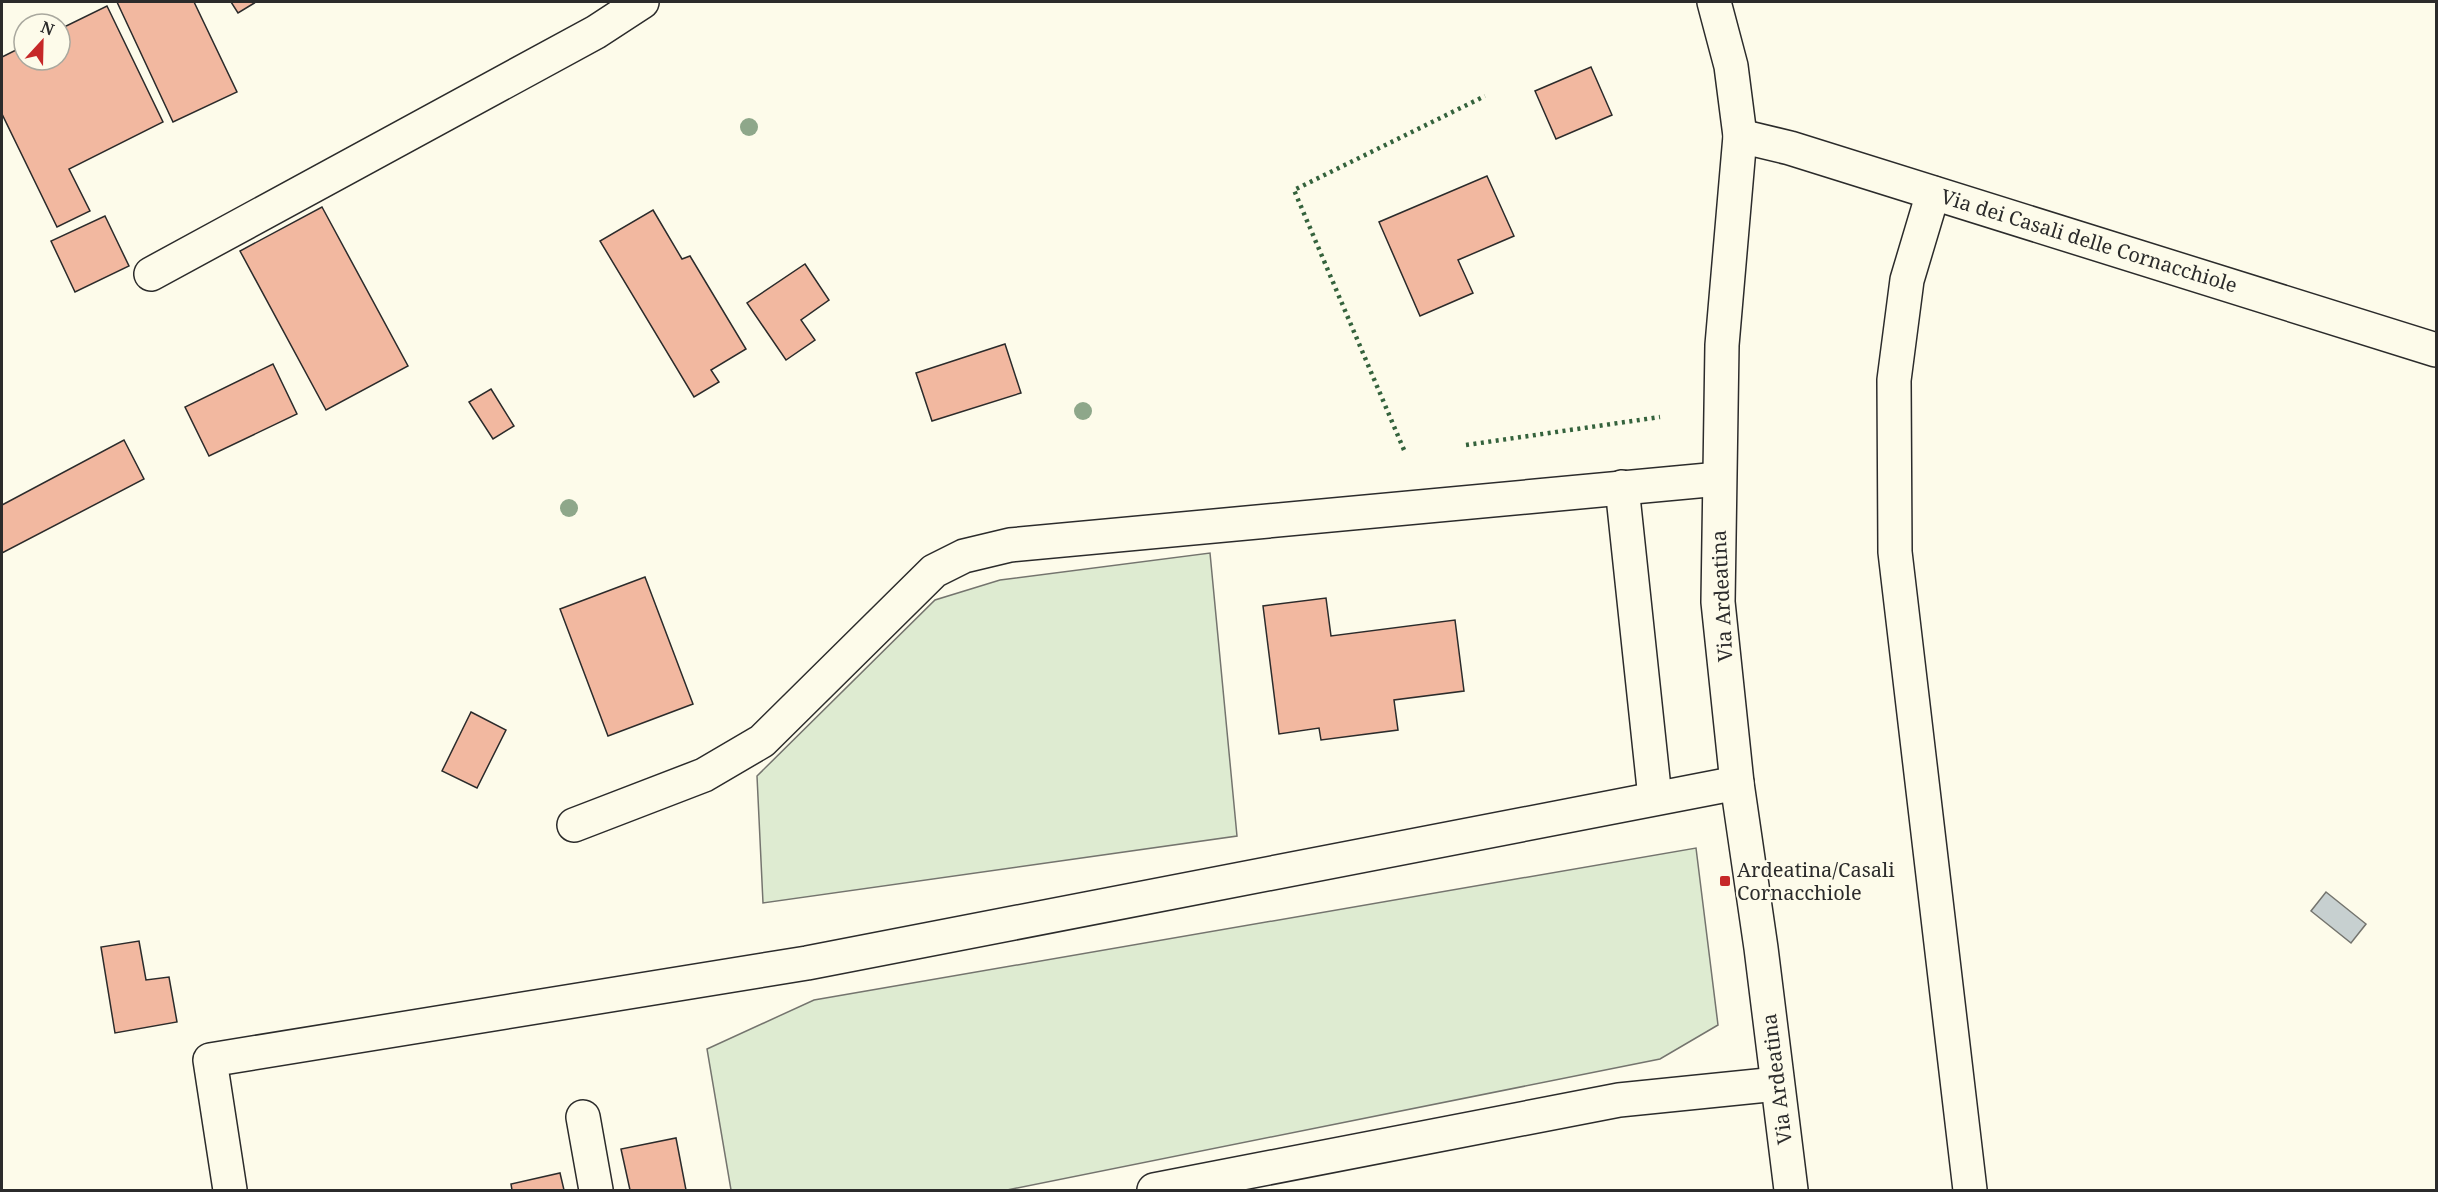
<svg xmlns="http://www.w3.org/2000/svg" width="2438" height="1192" font-family="'Noto Serif',serif">
  <rect width="100%" height="100%" fill="#fdfbea"/>
  <g fill="#deebd1" stroke="#74746e" stroke-width="1.5">
    <polygon points="1210,553 1237,836 763,903 757,776 935,600 1000,580"/>
    <polygon points="1696,848 1718,1025 1660,1059 1007,1190 731,1190 707,1049 814,1000"/>
  </g>
  <polygon fill="#c7d0d0" stroke="#74746e" stroke-width="1.5" points="2326,892 2366,924 2351,943 2311,911"/>
  <g fill="#f2b8a0" stroke="#2b2b2b" stroke-width="1.5">
    <polygon points="117,2 194,2 237,92 173,122"/>
    <polygon points="231,2 256,2 238,13"/>
    <polygon points="107,6 163,122 69,169 90,211 57,227 2,114 2,57 24,46 24,60 60,60 60,29"/>
    <polygon points="1591,67 1612,115 1556,139 1535,91"/>
    <polygon points="1487,176 1514,236 1458,260 1473,293 1420,316 1379,222"/>
    <polygon points="322,207 408,366 326,410 240,251"/>
    <polygon points="653,210 682,259 690,256 746,349 711,370 719,382 694,397 600,241"/>
    <polygon points="105,216 129,266 75,292 51,241"/>
    <polygon points="805,264 829,300 801,320 815,340 786,360 747,303"/>
    <polygon points="1005,344 1021,393 932,421 916,373"/>
    <polygon points="273,364 297,414 209,456 185,407"/>
    <polygon points="491,389 514,426 493,439 469,402"/>
    <polygon points="124,440 144,479 2,553 2,505"/>
    <polygon points="645,577 693,704 608,736 560,609"/>
    <polygon points="1326,598 1331,636 1455,620 1464,691 1394,700 1398,730 1321,740 1319,728 1279,734 1263,606"/>
    <polygon points="471,712 506,730 477,788 442,771"/>
    <polygon points="139,941 146,980 169,977 177,1022 115,1033 101,947"/>
    <polygon points="676,1138 686,1190 630,1190 621,1149"/>
    <polygon points="560,1173 564,1190 512,1190 511,1184"/>
  </g>
  <g fill="none" stroke-linecap="round" stroke-linejoin="round">
    <g stroke="#2b2b2b" stroke-width="36">
      <g id="minor">
        <polyline points="1740,136 1790,148 2436,350"/>
        <polyline points="1933,193 1907,280 1894,380 1895,552 1970,1190"/>
        <polyline points="151,274 596,32 642,2"/>
        <polyline points="1622,487 1655,798"/>
        <polyline points="574,825 704,775 762,741 934,571 964,556 1010,545 1719,479"/>
        <polyline points="583,1117 596,1190"/>
        <polyline points="230,1190 210,1060 807,963 1737,783"/>
        <polyline points="1154,1190 1619,1100 1777,1084"/>
      </g>
    </g>
    <g stroke="#2b2b2b" stroke-width="36">
      <polyline id="major" points="1714,2 1731,66 1740,136 1722,345 1718,602 1737,783 1761,948 1791,1190"/>
    </g>
    <use href="#minor" stroke="#fdfbea" stroke-width="33"/>
    <use href="#major" stroke="#fdfbea" stroke-width="33"/>
    <g stroke="#34623c" stroke-width="4.5" stroke-dasharray="3 4.5" stroke-linecap="butt">
      <polyline points="1466,445 1660,417"/>
      <polyline points="1404,450 1294,190 1485,96"/>
    </g>
  </g>
  <g fill="#8ea78a">
    <circle cx="749" cy="127" r="9"/>
    <circle cx="1083" cy="411" r="9"/>
    <circle cx="569" cy="508" r="9"/>
  </g>
  <rect fill="#c62828" stroke="#fdfbea" stroke-width="2" x="1719" y="875" width="12" height="12" rx="3"/>
  <g text-anchor="middle" stroke-width="4.5" stroke-linejoin="round" paint-order="stroke">
    <g font-size="20" fill="#2b2b2b" stroke="#fdfbea">
      <text transform="translate(2089 241) rotate(17)" y="7">Via dei Casali delle Cornacchiole</text>
      <text transform="translate(1722 596) rotate(-93)" y="7">Via Ardeatina</text>
      <text transform="translate(1777 1079) rotate(-97)" y="7">Via Ardeatina</text>
    </g>
    <g font-size="20" fill="#2b2b2b" stroke="#fdfbea" text-anchor="start">
      <text x="1737" y="877">Ardeatina/Casali<tspan x="1737" dy="23">Cornacchiole</tspan></text>
    </g>
  </g>
  <rect width="2438" height="1192" fill="none" stroke="#2b2b2b" stroke-width="6"/>
  <g transform="translate(42 42) rotate(22)"><circle r="28" fill="#fdfbea" stroke="#a9a89e" stroke-width="1.5"/>
  <path d="M0-4.5L10 22L0 15L-10 22Z" fill="#c62828"/>
  <text y="-9" font-size="16" font-weight="bold" text-anchor="middle" fill="#2b2b2b">N</text>
  </g>
</svg>
